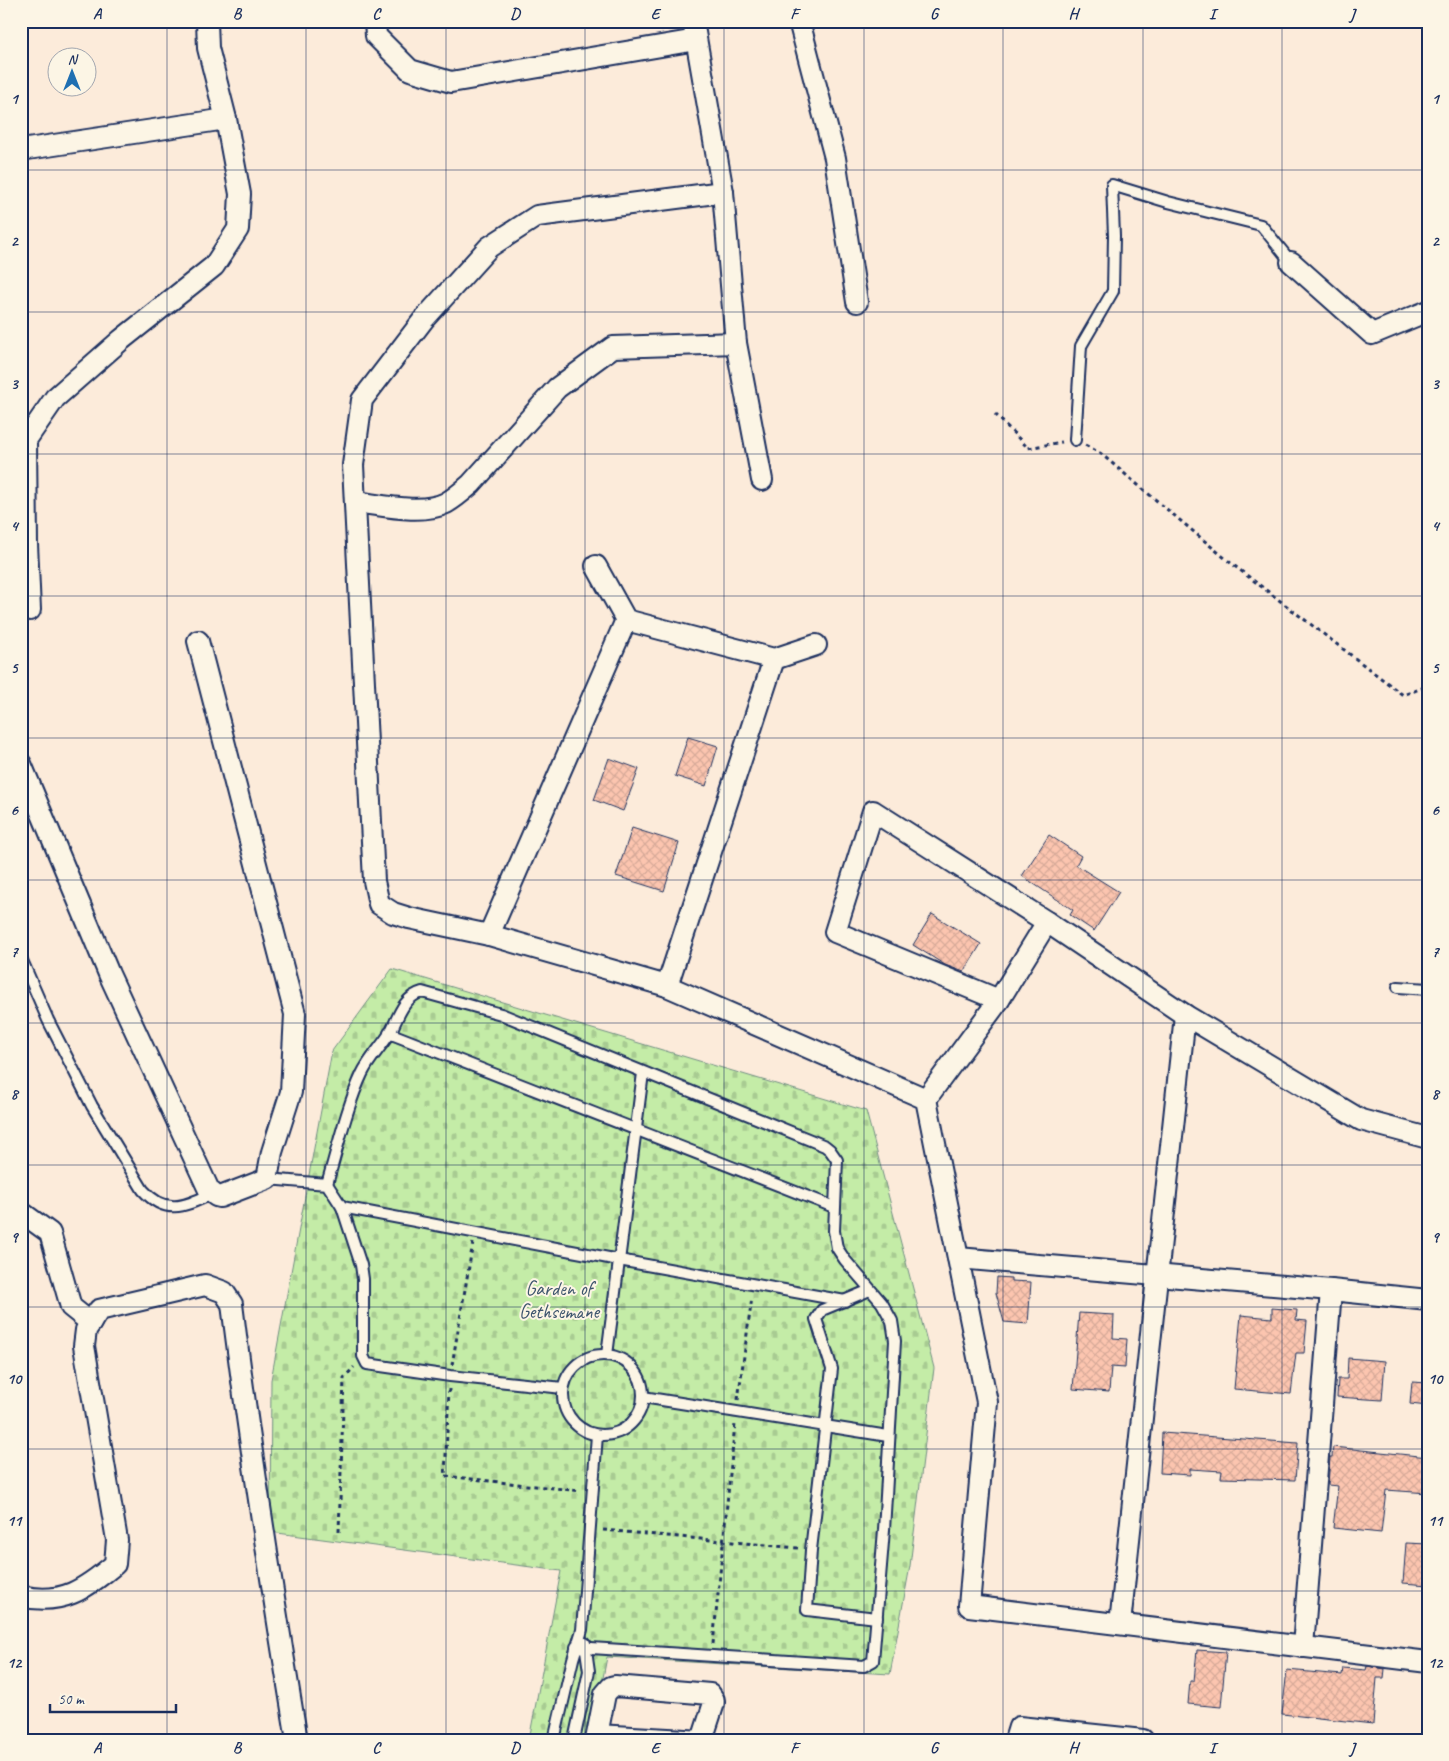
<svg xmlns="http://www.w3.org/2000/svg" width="1449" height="1761" font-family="Caveat,sans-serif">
  <defs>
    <pattern id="cemetery-stones" width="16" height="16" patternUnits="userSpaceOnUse" patternTransform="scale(1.25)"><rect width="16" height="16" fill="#c4eca7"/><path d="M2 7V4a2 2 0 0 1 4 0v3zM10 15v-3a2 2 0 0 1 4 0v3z" fill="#a8cb92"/></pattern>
    <pattern id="building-cross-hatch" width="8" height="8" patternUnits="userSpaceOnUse" patternTransform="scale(1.25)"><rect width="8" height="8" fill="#fcc5af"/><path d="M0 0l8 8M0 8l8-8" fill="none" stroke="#d7aa99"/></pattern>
  </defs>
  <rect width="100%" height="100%" fill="#fcebda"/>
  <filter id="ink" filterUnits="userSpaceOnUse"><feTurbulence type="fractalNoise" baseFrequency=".02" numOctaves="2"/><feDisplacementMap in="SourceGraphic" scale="10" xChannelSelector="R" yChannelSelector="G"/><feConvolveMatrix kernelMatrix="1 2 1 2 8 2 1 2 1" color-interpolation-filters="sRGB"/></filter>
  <g filter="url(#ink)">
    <polygon fill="url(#cemetery-stones)" stroke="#708e82" points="392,969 866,1111 934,1368 910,1566 890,1674 607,1657 591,1740 529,1740 561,1571 270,1532 271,1380 332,1051"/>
    <g fill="url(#building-cross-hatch)" stroke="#1b2f5e">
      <polygon points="688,737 718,746 706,786 675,776"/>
      <polygon points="609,758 639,769 623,811 594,800"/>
      <polygon points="632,828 679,843 664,891 616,876"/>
      <polygon points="1049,835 1081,856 1076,865 1119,892 1094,931 1070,915 1073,910 1022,876"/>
      <polygon points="932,914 981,944 964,972 945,965 913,945"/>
      <polygon points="997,1277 1011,1278 1011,1281 1031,1282 1028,1324 1004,1322 996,1293"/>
      <polygon points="1272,1308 1297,1310 1296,1320 1307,1321 1304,1353 1296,1353 1291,1394 1234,1389 1241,1315 1272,1318"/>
      <polygon points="1079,1313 1114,1315 1113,1338 1127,1339 1125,1368 1111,1367 1109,1392 1073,1389"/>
      <polygon points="1348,1358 1385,1361 1382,1400 1337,1397 1338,1379 1347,1379"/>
      <polygon points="1412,1382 1428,1383 1428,1406 1410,1404"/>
      <polygon points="1162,1433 1298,1443 1295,1480 1221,1478 1222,1471 1190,1469 1190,1475 1160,1473"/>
      <polygon points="1333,1447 1428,1457 1428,1493 1386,1490 1381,1533 1333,1528 1338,1486 1328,1485 1330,1457 1332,1457"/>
      <polygon points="1406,1543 1428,1544 1428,1585 1403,1583"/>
      <polygon points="1197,1650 1226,1652 1221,1707 1188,1704 1190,1681 1194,1681"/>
      <polygon points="1367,1666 1385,1669 1384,1678 1377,1678 1373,1724 1282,1714 1287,1670 1342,1675 1343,1668 1366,1670"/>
    </g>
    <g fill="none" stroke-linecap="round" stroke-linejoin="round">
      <g stroke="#1b2f5e" stroke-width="14">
        <g id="lane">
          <polyline points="1075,440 1081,346 1113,291 1114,236 1112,185 1168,202 1261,225 1291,262"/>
          <path d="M21,958l27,62 44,86 51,84c23,26 42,16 69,4"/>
          <polyline points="1398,987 1428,989"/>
          <polyline points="389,1033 834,1207"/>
          <polyline points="267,1179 327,1184 342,1207 361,1265 363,1279 363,1356 367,1364 450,1376 563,1388"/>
          <path d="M327,1184c10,-34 20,-78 35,-110 7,-15 19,-27 28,-41 8,-15 13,-36 32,-41l79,22 324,132 5,4 7,10 -3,71 3,17 8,12 37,43 10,18 3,20 -11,189 -11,131 -9,5 -288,-19"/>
          <polyline points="342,1207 619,1260 845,1301"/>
          <polyline points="870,1290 822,1310 816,1319 832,1369 811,1550 807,1610 877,1618"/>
          <polyline points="607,1355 643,1073"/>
          <circle cx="603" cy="1395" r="40"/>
          <polyline points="643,1397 888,1436"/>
          <polyline points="597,1730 704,1736"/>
          <polyline points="554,1740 573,1659 582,1630 597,1435"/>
          <polyline points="574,1740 589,1671 585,1643"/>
        </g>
      </g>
      <g stroke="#1b2f5e" stroke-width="24">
        <g id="street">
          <polyline points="375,21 376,36 410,70 451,82 696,40"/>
          <polyline points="693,21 723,192 736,343 762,480"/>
          <polyline points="799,21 835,158 857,302"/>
          <polyline points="21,150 226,119"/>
          <polyline points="723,192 537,216 489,247 424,319 362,400 353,465 374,881 379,904 393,913 409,918 489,935 667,986 926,1099 987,1402 969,1606 1428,1662"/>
          <polyline points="1291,262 1372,334 1428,311"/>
          <path d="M355,502c26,3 67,13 91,1 9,-5 17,-12 25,-19l86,-96 56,-41 123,-4"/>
          <polyline points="596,566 626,620 774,659 816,645"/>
          <polyline points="30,610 27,544 26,440 55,398 121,340 214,266 238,229 240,194 226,119 208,48 207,21"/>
          <polyline points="21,764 109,974 209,1190 216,1196 220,1197 267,1179 272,1152 291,1092 295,1014 198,641"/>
          <polyline points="489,935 626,620"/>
          <polyline points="667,986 774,659"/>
          <polyline points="999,1000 835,932 873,811 1047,922 1185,1015 1361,1120 1428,1138"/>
          <polyline points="926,1099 999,1000 1047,922"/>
          <polyline points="21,1212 50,1233 71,1307 91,1323"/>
          <polyline points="958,1258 1331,1290 1428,1300"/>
          <path d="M21,1596c41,10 64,-7 94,-32l2,-24 -33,-194 2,-16 13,-20 106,-25 19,7 8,12c18,146 41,291 65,436"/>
          <polyline points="1120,1624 1185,1015"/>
          <polyline points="1303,1647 1331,1290"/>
          <polyline points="596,1740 605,1694 611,1687 615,1686 710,1694 714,1700 714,1703 702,1740"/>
          <polyline points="1015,1740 1019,1727 1143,1740"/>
        </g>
      </g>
      <g stroke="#1b2f5e" stroke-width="3" stroke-dasharray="4 4" stroke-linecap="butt">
        <polyline points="995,414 1028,448 1062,442"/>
        <polyline points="1085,445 1100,453 1232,564 1403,695 1428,686"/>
        <polyline points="452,1365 473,1243"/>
        <polyline points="449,1389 445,1476 581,1491"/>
        <polyline points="738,1400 752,1297"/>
        <polyline points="603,1530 798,1548"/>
        <polyline points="339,1532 344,1378 354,1367"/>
        <polyline points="713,1644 735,1424"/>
      </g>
      <use href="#lane" stroke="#fcf5e5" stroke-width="10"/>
      <use href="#street" stroke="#fcf5e5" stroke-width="20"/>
    </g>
  </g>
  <path fill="none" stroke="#1b2f5e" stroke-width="1" stroke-opacity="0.55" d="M167,21v1719M306,21v1719M446,21v1719M585,21v1719M724,21v1719M864,21v1719M1003,21v1719M1143,21v1719M1282,21v1719M21,170h1407M21,312h1407M21,454h1407M21,596h1407M21,738h1407M21,880h1407M21,1023h1407M21,1165h1407M21,1307h1407M21,1449h1407M21,1591h1407"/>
  <g text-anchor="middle" stroke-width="4" stroke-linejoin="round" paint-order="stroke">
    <g font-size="20" fill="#3d556d" stroke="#fcf5e5">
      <text x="559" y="1295">Garden of<tspan x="559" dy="23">Gethsemane</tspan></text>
    </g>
  </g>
  <rect width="1449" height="1761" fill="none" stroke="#fcf5e5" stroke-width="55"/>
  <g transform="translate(72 72)"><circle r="24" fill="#fcf5e5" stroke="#a2a6af"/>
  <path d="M0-4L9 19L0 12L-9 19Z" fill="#1f6fb2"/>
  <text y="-8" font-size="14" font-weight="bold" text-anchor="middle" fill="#1b2f5e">N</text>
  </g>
  <path d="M50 1704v8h126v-8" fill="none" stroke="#1b2f5e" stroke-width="2.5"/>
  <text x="58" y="1704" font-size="15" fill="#1b2f5e" stroke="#fcf5e5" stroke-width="4" paint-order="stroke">50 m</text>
  <rect x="28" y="28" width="1394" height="1706" fill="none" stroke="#1b2f5e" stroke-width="2"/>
  <g font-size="16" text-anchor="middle" font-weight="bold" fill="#1b2f5e">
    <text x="97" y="19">A</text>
    <text x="237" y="19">B</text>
    <text x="376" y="19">C</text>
    <text x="515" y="19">D</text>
    <text x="655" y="19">E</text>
    <text x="794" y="19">F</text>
    <text x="934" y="19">G</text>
    <text x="1073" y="19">H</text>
    <text x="1212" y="19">I</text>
    <text x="1352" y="19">J</text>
    <text x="14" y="104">1</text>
    <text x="1435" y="104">1</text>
    <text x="14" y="246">2</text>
    <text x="1435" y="246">2</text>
    <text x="14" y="389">3</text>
    <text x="1435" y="389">3</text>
    <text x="14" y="531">4</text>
    <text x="1435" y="531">4</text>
    <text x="14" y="673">5</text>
    <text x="1435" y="673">5</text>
    <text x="14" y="815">6</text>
    <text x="1435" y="815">6</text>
    <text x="14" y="957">7</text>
    <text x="1435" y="957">7</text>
    <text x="14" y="1099">8</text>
    <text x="1435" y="1099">8</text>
    <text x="14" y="1242">9</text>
    <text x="1435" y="1242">9</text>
    <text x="14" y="1384">10</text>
    <text x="1435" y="1384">10</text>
    <text x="14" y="1526">11</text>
    <text x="1435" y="1526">11</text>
    <text x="14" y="1668">12</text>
    <text x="1435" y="1668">12</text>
    <text x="97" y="1753">A</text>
    <text x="237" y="1753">B</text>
    <text x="376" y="1753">C</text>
    <text x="515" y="1753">D</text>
    <text x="655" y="1753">E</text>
    <text x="794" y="1753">F</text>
    <text x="934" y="1753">G</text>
    <text x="1073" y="1753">H</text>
    <text x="1212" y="1753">I</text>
    <text x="1352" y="1753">J</text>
  </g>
</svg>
